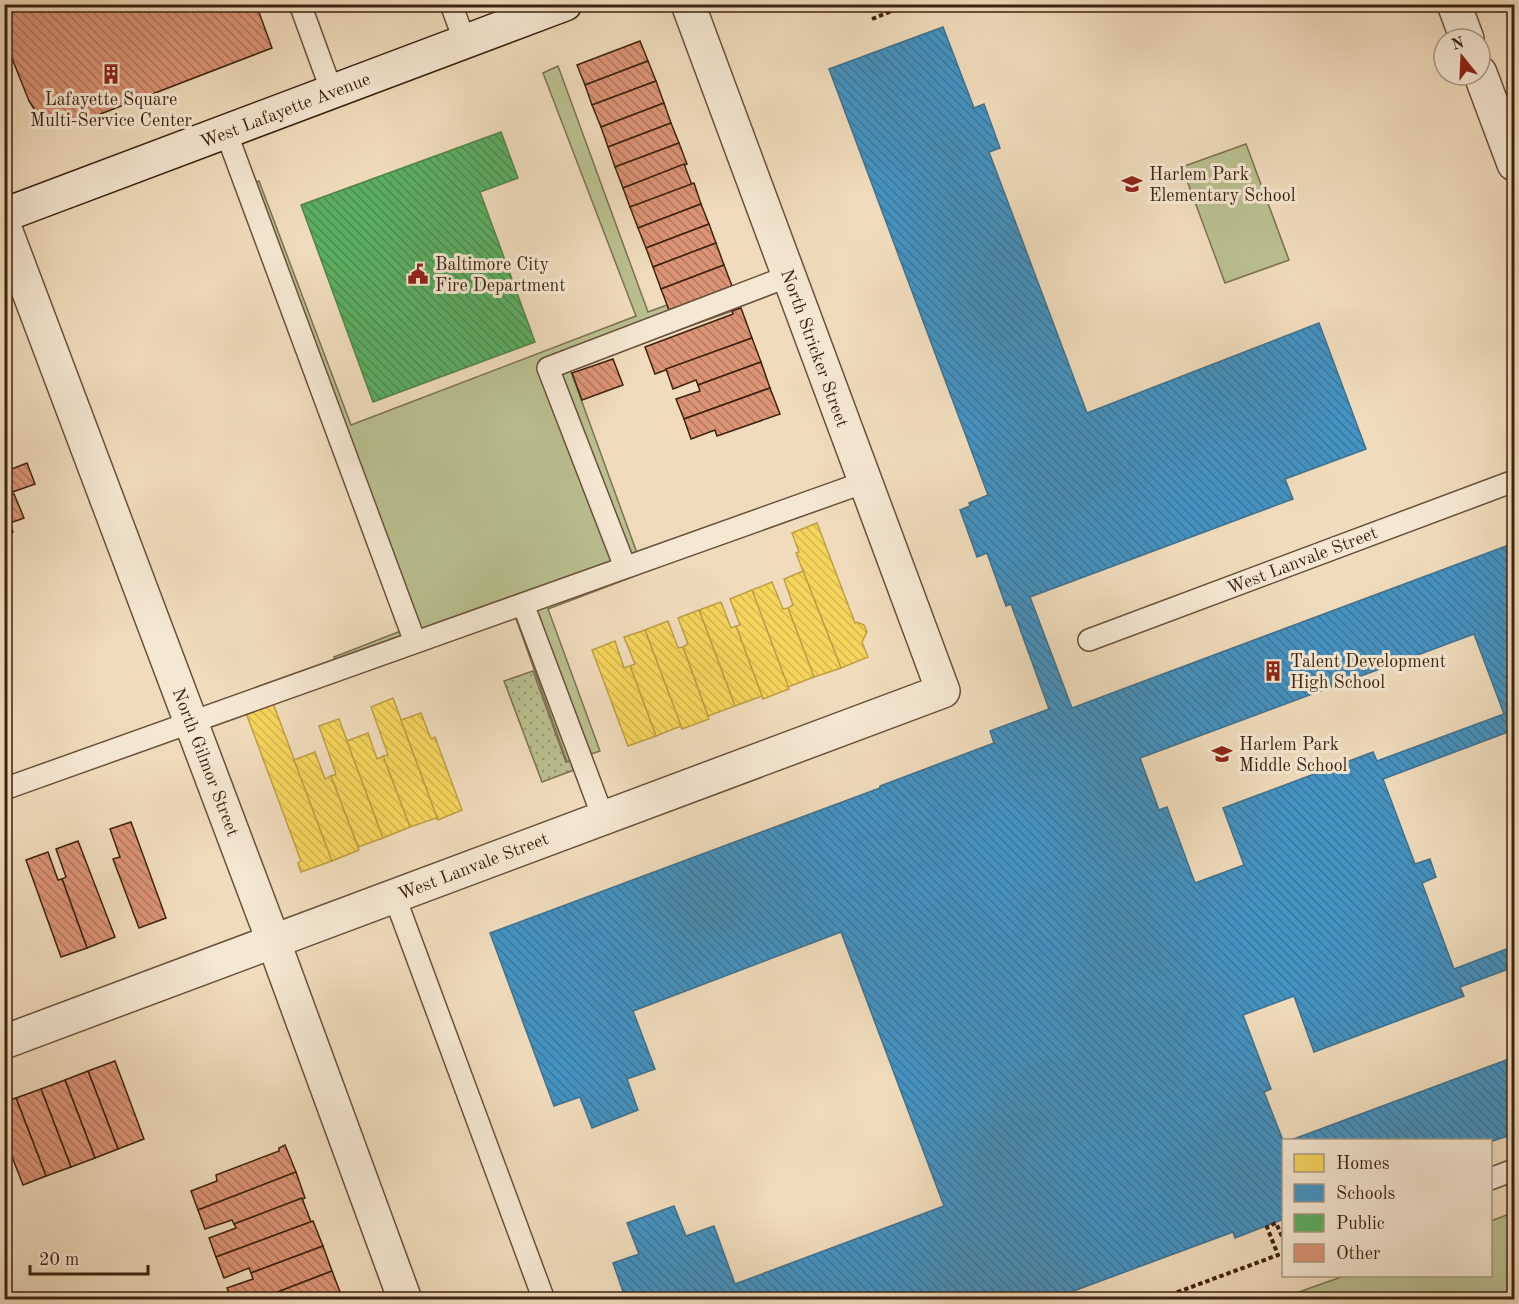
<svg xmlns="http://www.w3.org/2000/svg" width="1519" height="1304" font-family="'Old Standard TT',serif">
  <defs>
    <pattern id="garden-dots" width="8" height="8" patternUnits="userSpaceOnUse" patternTransform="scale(1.5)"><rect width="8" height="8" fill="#bac090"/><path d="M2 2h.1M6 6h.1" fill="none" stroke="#989c74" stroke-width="1.8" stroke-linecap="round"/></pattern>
    <pattern id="homes-back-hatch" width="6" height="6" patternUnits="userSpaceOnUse" patternTransform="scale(1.5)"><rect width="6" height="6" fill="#f6d55c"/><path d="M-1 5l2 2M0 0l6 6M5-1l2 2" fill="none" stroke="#d4b74f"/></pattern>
    <pattern id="schools-back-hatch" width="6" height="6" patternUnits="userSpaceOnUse" patternTransform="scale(1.5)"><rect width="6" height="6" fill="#4393c3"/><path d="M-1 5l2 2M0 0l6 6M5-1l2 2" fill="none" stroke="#39789d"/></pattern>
    <pattern id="public-back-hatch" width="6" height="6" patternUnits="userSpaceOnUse" patternTransform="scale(1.5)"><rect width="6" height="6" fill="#5aae61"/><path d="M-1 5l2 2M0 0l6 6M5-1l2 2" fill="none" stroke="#4c8d4e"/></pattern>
    <pattern id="building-back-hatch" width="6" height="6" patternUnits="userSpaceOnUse" patternTransform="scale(1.5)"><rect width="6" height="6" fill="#dc9476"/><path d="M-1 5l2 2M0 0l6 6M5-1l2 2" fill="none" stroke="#b4785f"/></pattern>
  </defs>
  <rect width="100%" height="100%" fill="#f0dcbc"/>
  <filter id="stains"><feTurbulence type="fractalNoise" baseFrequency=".00333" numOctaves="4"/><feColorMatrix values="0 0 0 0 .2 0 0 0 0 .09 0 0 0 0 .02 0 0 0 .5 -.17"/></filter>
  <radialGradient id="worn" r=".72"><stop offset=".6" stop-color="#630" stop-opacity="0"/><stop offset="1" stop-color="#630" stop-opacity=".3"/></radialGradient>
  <g fill="#bac090" stroke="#7c7150" stroke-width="1.5">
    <polygon points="558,66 648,312 667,305 669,310 731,288 738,309 570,369 637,553 814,508 548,609 600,751 567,762 513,610 335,660 334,657 406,629 241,186 259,181 351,425 636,316 543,73"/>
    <polygon points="1246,144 1289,260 1225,283 1182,167"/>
    <polygon points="1514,1212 1514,1299 1279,1299 1344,1276 1490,1276 1491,1221"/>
  </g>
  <polygon fill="url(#garden-dots)" stroke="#7c7150" stroke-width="1.5" points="533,671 566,762 570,761 574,770 542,782 504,681"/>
  <g fill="url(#homes-back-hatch)" stroke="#be9f45" stroke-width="1.5">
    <polygon points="817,523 855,623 857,622 864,625 867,632 862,642 868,657 841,668 796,553 799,552 792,533"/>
    <polygon points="803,571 841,668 814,677 788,608 793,605 784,579"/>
    <polygon points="772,582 783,609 788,608 814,677 788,687 752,590"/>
    <polygon points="752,590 789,689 763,699 736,626 740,625 730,599"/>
    <polygon points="721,602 731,628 736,626 762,696 735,706 699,610"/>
    <polygon points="699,610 735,706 708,716 683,647 688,644 678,618"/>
    <polygon points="668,621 678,648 683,647 709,719 682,729 645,630"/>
    <polygon points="645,630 681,726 656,736 630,666 635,664 624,637"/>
    <polygon points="615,641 624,668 630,666 656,736 628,746 592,650"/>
    <polygon points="393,698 438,820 436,818 410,827 383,756 388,755 371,707"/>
    <polygon points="273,703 332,861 301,872 298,863 301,861 246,713"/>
    <polygon points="421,713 431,739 435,737 462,810 438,820 401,720"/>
    <polygon points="339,719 383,838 358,847 331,776 336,774 319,726"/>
    <polygon points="368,733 377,759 383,756 410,827 383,838 347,741"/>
    <polygon points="315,752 325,779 331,776 359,850 332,861 294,760"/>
  </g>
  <g fill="url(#schools-back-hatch)" stroke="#41718d" stroke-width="1.5" fill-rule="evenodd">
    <path d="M943,27l31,81 10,-4 16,44 -11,4 98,261 232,-90 47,126 -81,30 8,20 -263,98 42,111 442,-165v206l-6,-17 -125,47 32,85 15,-5 6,18 -14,6 32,86 60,-23v21l-54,20 4,9 -150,56 -20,-56 -51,19 28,74 -7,3 20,51v76l-49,19 -2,-6 -173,64 -1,-2 -15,6h-418l-13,-37 26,-9 -12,-31 47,-17 12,30 28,-10 21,58 209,-78 -103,-274 -208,79 22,58 -28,10 11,31 -46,18 -12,-31 -26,9 -64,-173 390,-145v-2l114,-43 -4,-12 59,-22 -38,-105 -5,2 -19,-53 -10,4 -17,-47 10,-4 -1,-3 19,-8 -159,-426zM1474,634l30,80 -127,47 -4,-9 -150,56 21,57 -49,18 -28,-76 -8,3 -19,-52z"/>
    <polygon points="1514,1057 1514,1134 1490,1142 1490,1140 1291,1140"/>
  </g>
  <polygon fill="url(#public-back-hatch)" stroke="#518448" stroke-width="1.5" points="501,132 518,178 480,192 535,342 373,402 301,205"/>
  <g fill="url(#building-back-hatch)" stroke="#3d220f" stroke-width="1.5">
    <polygon points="4,4 256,4 272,48 77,123 61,125 47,122 36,112 29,101 4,38"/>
    <polygon points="640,41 648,61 585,85 577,65"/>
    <polygon points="648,61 656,81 592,105 585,85"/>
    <polygon points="656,81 664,103 601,127 592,105"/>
    <polygon points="664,103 671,123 608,147 601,127"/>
    <polygon points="671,123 679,143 615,167 608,147"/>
    <polygon points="679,143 687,164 623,188 615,167"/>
    <polygon points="684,164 692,185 630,207 623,188"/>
    <polygon points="694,183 701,204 638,228 630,207"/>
    <polygon points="701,204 709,224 646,248 638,228"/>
    <polygon points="709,224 716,243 653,267 646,248"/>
    <polygon points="716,243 724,265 661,289 653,267"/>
    <polygon points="724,265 732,286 669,310 661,289"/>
    <polygon points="741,308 752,338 655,374 645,347 733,314 732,311"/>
    <polygon points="752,338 761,362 698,385 696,380 673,389 666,369"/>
    <polygon points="613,359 623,385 582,400 572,373"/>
    <polygon points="761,362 770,388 684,419 676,399 700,391 698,385"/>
    <polygon points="770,388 780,414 717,436 715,430 691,439 684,419"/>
    <polygon points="27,463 35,484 7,494 4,490 4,472"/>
    <polygon points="14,494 24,518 10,523 13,532 4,536 4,497"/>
    <polygon points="131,822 166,918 139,928 113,859 120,857 110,829"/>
    <polygon points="78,841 115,937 87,948 62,879 66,877 56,849"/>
    <polygon points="48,852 58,880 62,879 87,948 61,957 26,860"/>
    <polygon points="115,1061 144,1139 118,1149 88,1071"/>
    <polygon points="88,1071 118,1149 95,1158 65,1080"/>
    <polygon points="65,1080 95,1158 71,1167 41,1089"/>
    <polygon points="41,1089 71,1167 46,1176 16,1098"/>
    <polygon points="16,1098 46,1176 23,1185 4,1136 4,1102"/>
    <polygon points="285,1145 296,1172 198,1210 191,1191 217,1181 216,1175 279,1151 279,1148"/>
    <polygon points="296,1172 305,1198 234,1224 232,1220 205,1229 198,1210"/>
    <polygon points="302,1198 311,1222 216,1257 209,1238 236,1228 234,1224"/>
    <polygon points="313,1221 323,1246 251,1273 249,1268 224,1278 216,1257"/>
    <polygon points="323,1246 332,1271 257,1300 232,1300 227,1288 253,1279 251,1273"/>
    <polygon points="332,1271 342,1297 335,1300 257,1300"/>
  </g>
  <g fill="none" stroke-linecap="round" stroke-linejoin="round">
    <g stroke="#6a503a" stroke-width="24">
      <g id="service">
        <polyline points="300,4 332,92"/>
        <polyline points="451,4 465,42"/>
        <polyline points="226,132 415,642"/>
        <polyline points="625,567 548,368 789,276"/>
        <polyline points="523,604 603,817"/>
        <polyline points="1089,640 1514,481"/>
        <polyline points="4,789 865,482"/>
        <polyline points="394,895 544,1300"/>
        <polyline points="1490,1179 1514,1170"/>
      </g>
    </g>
    <g stroke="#6a503a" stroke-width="36">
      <g id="minor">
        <polyline points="4,226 273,940 405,1300"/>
        <polyline points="4,1042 943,691 688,4"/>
      </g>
    </g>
    <g stroke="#6a503a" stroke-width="36">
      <g id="tertiary">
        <polyline points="1454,4 1467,39"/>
        <polyline points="1480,73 1514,164"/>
      </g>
    </g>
    <g stroke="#3d220f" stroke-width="36">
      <polyline id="secondary" points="4,215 565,4"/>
    </g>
    <g stroke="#3d220f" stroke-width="4" stroke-dasharray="4.5 3" stroke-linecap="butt">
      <polyline points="872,19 909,4"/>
      <polyline points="1172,1294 1174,1300"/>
      <polyline points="1156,1300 1278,1255 1267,1227 1276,1223 1284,1241"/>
    </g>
    <use href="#service" stroke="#f5e8d3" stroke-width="21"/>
    <use href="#minor" stroke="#f5e8d3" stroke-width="33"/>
    <use href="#tertiary" stroke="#f5e8d3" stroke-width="33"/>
    <use href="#secondary" stroke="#f5e8d3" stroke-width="33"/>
  </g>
  <defs>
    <g id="building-bare" transform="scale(1.62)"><path d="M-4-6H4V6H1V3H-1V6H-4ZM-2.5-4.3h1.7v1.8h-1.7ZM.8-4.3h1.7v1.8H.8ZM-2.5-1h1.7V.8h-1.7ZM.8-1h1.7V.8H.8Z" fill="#8f2418" stroke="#f5e8d3" stroke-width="2.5" paint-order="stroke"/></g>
    <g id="school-bare" transform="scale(1.62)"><path d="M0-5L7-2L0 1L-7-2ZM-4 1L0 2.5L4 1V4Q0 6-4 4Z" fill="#8f2418" stroke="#f5e8d3" stroke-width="2.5" paint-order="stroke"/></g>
    <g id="civic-bare" transform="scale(1.62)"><path d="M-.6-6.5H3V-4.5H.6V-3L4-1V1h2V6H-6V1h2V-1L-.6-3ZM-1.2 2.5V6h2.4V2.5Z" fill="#8f2418" stroke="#f5e8d3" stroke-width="2.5" paint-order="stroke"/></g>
  </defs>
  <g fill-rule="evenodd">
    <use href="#building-bare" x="111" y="74"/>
    <use href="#school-bare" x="1132" y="184"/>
    <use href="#civic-bare" x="418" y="274"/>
    <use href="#building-bare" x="1273" y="671"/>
    <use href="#school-bare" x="1222" y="754"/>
  </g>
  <g text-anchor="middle" stroke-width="6" stroke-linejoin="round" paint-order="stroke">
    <g font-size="18" fill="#3d220f" stroke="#f5e8d3" text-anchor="start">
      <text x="111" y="105" text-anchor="middle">Lafayette Square<tspan x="111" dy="21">Multi-Service Center</tspan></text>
      <text x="1149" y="180">Harlem Park<tspan x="1149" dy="21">Elementary School</tspan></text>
      <text x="435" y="270">Baltimore City<tspan x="435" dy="21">Fire Department</tspan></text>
      <text x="1290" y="667">Talent Development<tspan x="1290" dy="21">High School</tspan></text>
      <text x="1239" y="750">Harlem Park<tspan x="1239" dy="21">Middle School</tspan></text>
    </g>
    <g font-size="18" fill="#3d220f" stroke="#f5e8d3">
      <text transform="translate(285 110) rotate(-21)" y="6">West Lafayette Avenue</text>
      <text transform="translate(815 348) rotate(70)" y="6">North Stricker Street</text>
      <text transform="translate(1302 560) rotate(-21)" y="6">West Lanvale Street</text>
      <text transform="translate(206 762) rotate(69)" y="6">North Gilmor Street</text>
      <text transform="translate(473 866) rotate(-21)" y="6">West Lanvale Street</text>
    </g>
  </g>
  <rect width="1519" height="1304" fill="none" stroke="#f0dcbc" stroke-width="24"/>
  <rect x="6" y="6" width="1507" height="1292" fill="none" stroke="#3d220f" stroke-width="3"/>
  <rect x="12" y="12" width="1495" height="1280" fill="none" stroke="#3d220f" stroke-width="1.5"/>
  <rect x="1282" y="1139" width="210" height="138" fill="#f5e8d3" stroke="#ab9985" stroke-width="1.5"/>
  <rect x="1294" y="1154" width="30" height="18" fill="#f6d55c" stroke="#ab9985" stroke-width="1.5"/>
  <text x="1336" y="1169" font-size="18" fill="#3d220f">Homes</text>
  <rect x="1294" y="1184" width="30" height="18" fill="#4393c3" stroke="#ab9985" stroke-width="1.5"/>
  <text x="1336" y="1199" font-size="18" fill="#3d220f">Schools</text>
  <rect x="1294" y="1214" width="30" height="18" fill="#5aae61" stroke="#ab9985" stroke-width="1.5"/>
  <text x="1336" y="1229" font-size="18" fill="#3d220f">Public</text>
  <rect x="1294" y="1244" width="30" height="18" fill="#dc9476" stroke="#ab9985" stroke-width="1.5"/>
  <text x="1336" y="1259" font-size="18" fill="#3d220f">Other</text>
  <g transform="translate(1462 57) rotate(342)"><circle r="28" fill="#f5e8d3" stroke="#ab9985" stroke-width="1.5"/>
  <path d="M0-4.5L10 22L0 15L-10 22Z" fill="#8f2418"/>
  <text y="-9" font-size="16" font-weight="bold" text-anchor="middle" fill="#3d220f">N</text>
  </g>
  <path d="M30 1265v9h118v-9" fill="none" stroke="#3d220f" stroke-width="3"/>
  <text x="39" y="1265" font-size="18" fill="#3d220f" stroke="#f5e8d3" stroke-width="4.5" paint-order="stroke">20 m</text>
  <rect width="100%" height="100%" filter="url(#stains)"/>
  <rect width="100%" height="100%" fill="url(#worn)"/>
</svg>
